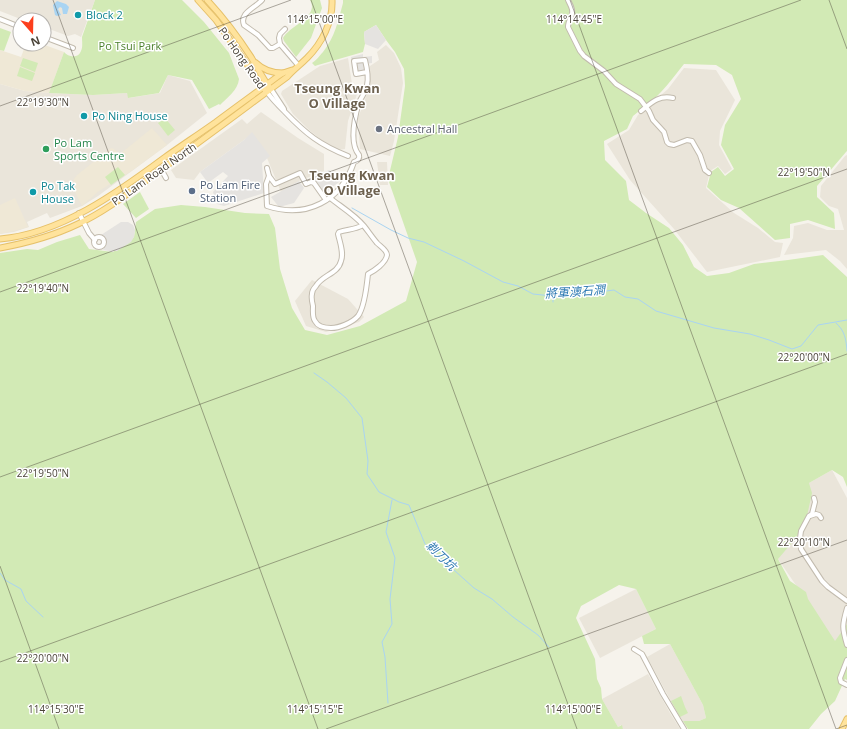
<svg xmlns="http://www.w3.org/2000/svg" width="847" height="729" font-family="'Open Sans','Noto Sans TC',sans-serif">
  <rect width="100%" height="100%" fill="#f6f3ec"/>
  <g fill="#eae5da">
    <polygon points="0,0 95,0 81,37 75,34 68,36 44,27 44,20 23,20 0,11"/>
    <polygon points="386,45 394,53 401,68 403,83 394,141 390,156 360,149 358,118 369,89 370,66 379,60 377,52"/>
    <polygon points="348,58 352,84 355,86 358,91 348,121 345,149 338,150 323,141 309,130 293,114 281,94 282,91 320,66"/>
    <polygon points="684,68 716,70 735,100 720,131 719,145 732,169 725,174 718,166 710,171 706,188 734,213 758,228 775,242 783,243 780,257 707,272 674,229 630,180 607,144 629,130 638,115 668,89"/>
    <polygon points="168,75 190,81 207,113 167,145 98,196 82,206 50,218 47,213 27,222 29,227 14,232 0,234 0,84 25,91 49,93 93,95 127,93 129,98 160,93"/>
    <polygon points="261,112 298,138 324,154 324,171 299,181 281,192 267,158 269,156 248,137 244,140 200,172 194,180 176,178 171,170 242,119 247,124"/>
    <polygon points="847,155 847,269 840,261 826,250 784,255 793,238 794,226 808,223 827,230 844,230 838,209 829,206 820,197 821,186 845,156"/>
    <polygon points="377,162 387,162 388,185 380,185"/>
    <polygon points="312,280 348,299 364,317 359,322 326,332 306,326 295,301"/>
    <polygon points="832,470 847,498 847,624 835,642 778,559 809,483"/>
    <polygon points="636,589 656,629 600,658 579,618"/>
    <polygon points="670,644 703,705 706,718 699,721 683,721 671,701 647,657"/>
    <polygon points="648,674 670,713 680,729 623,729 621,725 618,727 602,699"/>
  </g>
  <g fill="#efe8d6">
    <polygon points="26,44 42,44 64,52 49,93 25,91 0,84 0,50 21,57"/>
    <polygon points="152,128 167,145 133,170 99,191 82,206 73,188 73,184 74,179 77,175 111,148 114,149 120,154"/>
    <polygon points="15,198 28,227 14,231 0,234 0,205"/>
  </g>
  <g fill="#d2eab5">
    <path d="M95,0h87l22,22 25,31 10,26c-1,11 -12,19 -19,26l-1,-1 -10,5 -17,-29 -24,-5 -9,18 -31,5 -1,-5 -34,2 -44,-2 15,-41c4,5 14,7 17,-1 2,-4 1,-9 1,-14z"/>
    <path d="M310,0h10l2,8 -11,30 -15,19 -12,-16 -1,-3c6,-11 28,-18 29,-31 0,-3 -1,-5 -2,-7z"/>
    <path d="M343,0h223l4,8 1,7 -4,5 -1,7 12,23 25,22 7,9 9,7 20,13 5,6 -11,9 -6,13 -23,12 1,19 21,21 3,19 17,13 23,15 14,17 11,22 13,9 22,-3 25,-9 34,-4 35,-5 24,22v210l-4,-10 -11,-7 -23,13 3,10 -5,23 -11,22 -18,21 12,22 16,11 2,7 27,42 12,-17v56l-2,-1 -10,22 -14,13 -12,15h-121l-5,-8h16l7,-3 -3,-13 -33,-61h-26l-2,-8 14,-7 -20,-40 -17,-4 -38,21 -5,12 19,41 2,20 4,9 1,11 16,28 4,-2 1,4h-623v-476l27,-4 11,1 19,-8 23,-7 9,14 24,3 21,-15 2,-15 19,-13 26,-4 24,2 40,6 24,1 6,14 5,41 12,39 13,22 22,5 33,-9 46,-25 11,-39 -29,-83 10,-42 7,-51 -1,-17 -9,-17 -9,-12 -10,-15 -12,7 1,12 -2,8 -45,13 -3,1 -3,-3c5,-3 7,-7 11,-11 12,-15 15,-31 20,-49z"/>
    <path d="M570,0h277v151l-1,1 -29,34v11l17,16 1,16 -27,-9 -18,4v14l-15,2 -36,-32 -18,-8 -14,-13 4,-15 7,-5 7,9 9,-7 -13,-24 4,-20 16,-26 -9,-24 -16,-10 -32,-1c-11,14 -23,30 -37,41l-26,-20 -8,-7 -7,-9 -21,-15 -4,-6 -11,-22 1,-5 4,-5 -1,-9z"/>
    <polygon points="0,28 11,32 4,51 0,50"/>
    <polygon points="23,58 38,63 35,72 20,66"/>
    <polygon points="20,67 35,73 32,81 17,76"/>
    <polygon points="165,118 175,130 168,136 158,123"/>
    <polygon points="118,167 125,175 111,185 105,177"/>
    <polygon points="140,192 149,209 136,218 123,204"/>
    <polygon points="681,696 685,707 688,713 680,717 671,701"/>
  </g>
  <g fill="#e5e3e0">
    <polygon points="376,25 386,40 378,49 365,44 364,32"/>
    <polygon points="363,54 363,57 372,56 372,63 365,64 366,75 356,77 352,72 351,57"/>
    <polygon points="252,132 270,156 262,163 264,193 224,206 217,204 213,192 228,176 223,172 208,183 200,172 244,140"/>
    <polygon points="329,170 344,178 325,193 311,178"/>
    <polygon points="299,181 304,188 294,203 279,207 271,197"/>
    <polygon points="121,222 128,222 133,225 135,230 134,237 131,242 117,251 109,251 103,250 106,244 106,241 101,235"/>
  </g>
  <polygon fill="#a9d4f2" points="57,1 66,4 69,7 67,14 63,14 62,8 60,7 58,9 61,15 57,16 55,15 53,5"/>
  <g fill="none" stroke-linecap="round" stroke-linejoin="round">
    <g stroke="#a9d4f2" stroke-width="1">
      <polyline points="352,208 391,230 408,238 424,242 464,261 503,282 518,286 533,294 552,296 591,293 614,290 625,297 638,299 656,311 714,328 750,334 769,340 792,349 801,346 818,325 847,320"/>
      <polyline points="553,293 553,302"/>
      <path d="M836,323c9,8 10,16 11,28"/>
      <polyline points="314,373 327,382 346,398 362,418 368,461 367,474 379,492 399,502 409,505 425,544 474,588 492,599 513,617 538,635 549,647"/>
      <polyline points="0,573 5,580 21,589 26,601 43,617"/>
      <polyline points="388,703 385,657 382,642 392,624 390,599 395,558 386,532 392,500"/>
    </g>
    <g stroke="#c2bbae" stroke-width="6">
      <g id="minor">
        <path d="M262,0c-7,8 -23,13 -18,25l14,10 12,13h3l7,-4"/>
        <path d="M568,0c3,6 6,11 3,17 -2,4 -3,6 -3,10l12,24 4,5 20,15 12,13 24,15 9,12 4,9 11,12 3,10 2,2 5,1 13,-5 5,1 8,14 5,15 4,3"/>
        <polyline points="0,19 20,27"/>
        <polyline points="285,29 280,34 279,38 280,44 298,65"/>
        <polyline points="44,37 73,48"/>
        <polyline points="271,89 284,109"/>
        <path d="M267,92c5,7 12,14 18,20 21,22 35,33 63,44"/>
        <path d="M641,111c11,-9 18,-16 32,-13"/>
        <path d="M267,168l2,8 -3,8 1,22c40,13 74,-5 87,-44 4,-1 6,-4 5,-7 -10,-12 -4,-39 0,-53 3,-5 7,-11 8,-17 2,-8 0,-17 -2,-25l-11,1 2,13 11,-2"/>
        <polyline points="161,169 166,178"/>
        <polyline points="269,176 275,184 300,173 306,184 311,182 314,183 326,200"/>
        <path d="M330,198c10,8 25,17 34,28 4,5 8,11 13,17 3,3 10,7 10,12 -1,8 -13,16 -19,19 -1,10 -4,34 -10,42 -6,7 -19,12 -27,12 -7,0 -13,-1 -16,-7 -3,-4 -2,-10 -2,-15 -1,-4 -2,-8 -1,-12 0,-3 2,-6 4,-8 6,-11 22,-12 25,-25 3,-8 -1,-18 -3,-27l1,-2c8,-3 16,-2 24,-7"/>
        <polyline points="79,213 89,233 95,240"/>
        <circle cx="99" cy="242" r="5"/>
        <polyline points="814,498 815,502 812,514 809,516 801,531 800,538 801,549 822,581 828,587 847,601"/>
        <polyline points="810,516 816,514 819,515 821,518"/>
        <path d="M847,608c-5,17 -5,20 0,37"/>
        <polyline points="634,649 642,654 663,694 684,729"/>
        <polyline points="847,660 840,678 841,682 847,685"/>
      </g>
    </g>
    <g stroke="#e6c16a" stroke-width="7">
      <g id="major">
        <polyline points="198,0 216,20 265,90"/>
        <path d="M207,0c16,17 31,37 44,57 6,10 11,20 18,30"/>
        <path d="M256,63c8,8 17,10 27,10"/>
        <path d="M0,239c60,-5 117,-46 164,-81 17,-12 35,-24 52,-36 20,-15 41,-30 61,-45l6,-4 9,-3"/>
        <path d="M0,248c27,-5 53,-12 78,-24 30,-14 57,-36 84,-55 42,-30 83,-61 125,-92 6,-7 13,-12 20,-19 15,-15 26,-36 25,-58"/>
        <polyline points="842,729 847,719"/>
      </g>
    </g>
    <use href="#minor" stroke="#fff" stroke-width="4"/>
    <use href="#major" stroke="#ffe39c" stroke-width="5"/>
  </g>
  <path fill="none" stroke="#4b4439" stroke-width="1" stroke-opacity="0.45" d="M53,0l265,729M311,0l266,729M570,0l266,729M829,0l18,49M0,106l291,-106M0,292l801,-292M0,477l847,-308M0,566l59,163M0,662l847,-308M326,729l521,-189M836,729l11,-4"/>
  <g fill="#0f9aa8" stroke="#fff" stroke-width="1.5">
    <circle cx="78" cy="15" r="4"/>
    <circle cx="84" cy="116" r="4"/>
    <circle cx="33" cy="192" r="4"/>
  </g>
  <circle fill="#6b7280" stroke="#fff" stroke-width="1.5" cx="379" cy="129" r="4"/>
  <circle fill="#2e9e5b" stroke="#fff" stroke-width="1.5" cx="46" cy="149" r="4"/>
  <circle fill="#5c6f8a" stroke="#fff" stroke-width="1.5" cx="192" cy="191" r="4"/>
  <g text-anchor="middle" stroke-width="3" stroke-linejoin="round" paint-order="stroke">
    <g font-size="11" fill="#0d838f" stroke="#fff" text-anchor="start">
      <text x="86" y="19">Block 2</text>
      <text x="92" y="120">Po Ning House</text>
      <text x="41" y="190">Po Tak<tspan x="41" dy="13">House</tspan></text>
    </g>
    <g font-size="11" fill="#4a7f2a" stroke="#fff">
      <text x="130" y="50">Po Tsui Park</text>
    </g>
    <g font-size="11" fill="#4b4439" stroke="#fff">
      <text transform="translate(242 58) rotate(55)" y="4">Po Hong Road</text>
      <text transform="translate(154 174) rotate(-35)" y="4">Po Lam Road North</text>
    </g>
    <g font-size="11" fill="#5b616d" stroke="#fff" text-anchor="start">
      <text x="387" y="133">Ancestral Hall</text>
    </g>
    <g font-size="11" fill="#27864d" stroke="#fff" text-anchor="start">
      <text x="54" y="147">Po Lam<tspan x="54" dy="13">Sports Centre</tspan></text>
    </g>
    <g font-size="11" fill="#4e5e75" stroke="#fff" text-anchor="start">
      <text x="200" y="189">Po Lam Fire<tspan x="200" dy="13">Station</tspan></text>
    </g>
    <g font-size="12" font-style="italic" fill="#2e7ab2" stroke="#fff">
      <text transform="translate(575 292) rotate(-4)" y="4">將軍澳石澗</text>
      <text transform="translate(441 556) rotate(44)" y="4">剃刀坑</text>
    </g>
    <g font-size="13" font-weight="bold" fill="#6e6250" stroke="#fff">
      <text x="337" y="93">Tseung Kwan<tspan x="337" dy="15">O Village</tspan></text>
      <text x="352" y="180">Tseung Kwan<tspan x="352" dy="15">O Village</tspan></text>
    </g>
  </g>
  <g font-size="10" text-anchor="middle" fill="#4b4439" stroke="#fff" stroke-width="3" stroke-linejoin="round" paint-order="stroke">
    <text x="315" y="23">114°15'00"E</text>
    <text x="574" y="23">114°14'45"E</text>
    <text x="43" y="106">22°19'30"N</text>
    <text x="804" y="176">22°19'50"N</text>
    <text x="43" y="292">22°19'40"N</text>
    <text x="804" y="361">22°20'00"N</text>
    <text x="43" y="477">22°19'50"N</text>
    <text x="804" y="546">22°20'10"N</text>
    <text x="43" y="662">22°20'00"N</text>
    <text x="56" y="713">114°15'30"E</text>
    <text x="315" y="713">114°15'15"E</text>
    <text x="573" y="713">114°15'00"E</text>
  </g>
  <g transform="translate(32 32) rotate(160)"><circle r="19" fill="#ffffff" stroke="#b7b4b0"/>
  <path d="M0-3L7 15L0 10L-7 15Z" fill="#fc3f1d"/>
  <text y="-6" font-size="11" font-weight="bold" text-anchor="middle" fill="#4b4439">N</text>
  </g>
</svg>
